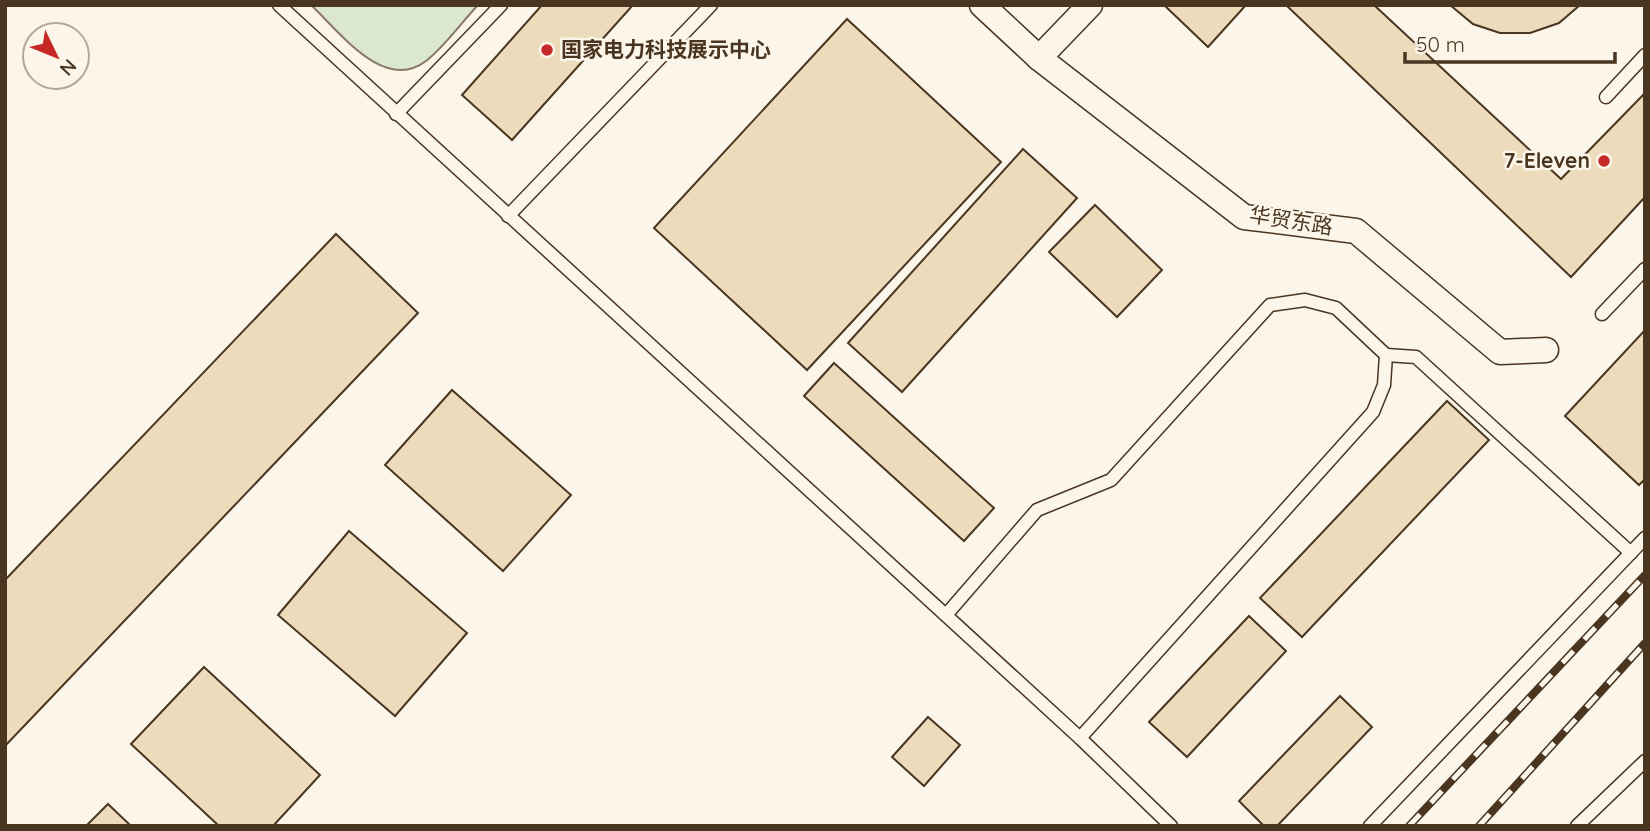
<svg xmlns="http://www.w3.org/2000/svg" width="1650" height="831" font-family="Quicksand,'Noto Sans SC',sans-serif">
  <rect width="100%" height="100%" fill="#fbf6e9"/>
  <path fill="#dce7d0" stroke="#887966" stroke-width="2" d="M311,5h167c-17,18 -33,41 -52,56 -42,32 -86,-29 -115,-56z"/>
  <g fill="#ecdcbc" stroke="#4a3520" stroke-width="2">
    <polygon points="542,5 633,5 512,140 462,95"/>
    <polygon points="1164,5 1246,5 1208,47"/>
    <polygon points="1286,5 1374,5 1561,179 1645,93 1645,197 1571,277"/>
    <polygon points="1450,5 1580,5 1559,23 1530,33 1500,33 1473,24"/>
    <polygon points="847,19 1001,162 807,370 654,228"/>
    <polygon points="1023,149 1077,198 902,392 848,343"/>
    <polygon points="1095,205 1162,270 1117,317 1049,252"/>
    <polygon points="336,234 418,313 5,746 5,580"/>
    <polygon points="1645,330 1645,479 1639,485 1565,416"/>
    <polygon points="834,363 994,508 964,541 804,396"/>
    <polygon points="452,390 571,495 503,571 385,465"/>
    <polygon points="1447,401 1489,440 1302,637 1260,598"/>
    <polygon points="349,531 467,633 395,716 278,615"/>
    <polygon points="1249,616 1286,651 1187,757 1149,722"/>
    <polygon points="204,667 320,775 273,826 219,826 131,744"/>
    <polygon points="1340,696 1372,727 1277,826 1264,826 1239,801"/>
    <polygon points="928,717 960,745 924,786 892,757"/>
    <polygon points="108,804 131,826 86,826"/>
  </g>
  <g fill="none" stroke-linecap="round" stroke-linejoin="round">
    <g stroke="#4a3520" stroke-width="15">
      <g id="service">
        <polyline points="279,5 1080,738 1171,826"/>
        <polyline points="1606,97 1645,55"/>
        <polyline points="396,114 501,5"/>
        <polyline points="508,216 711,5"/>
        <polyline points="1602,314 1645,269"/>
        <polyline points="1386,355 1416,357 1631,553"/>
        <polyline points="946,615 1037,510 1111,480 1270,305 1305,300 1336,308 1386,355 1384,385 1373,412 1080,738"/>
        <polyline points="1370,826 1645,538"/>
        <polyline points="1577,826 1645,761"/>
      </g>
    </g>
    <g stroke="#4a3520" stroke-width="27">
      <g id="minor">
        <polyline points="982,5 1039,58 1244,217 1356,231 1500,352 1546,350"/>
        <polyline points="1039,58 1090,5"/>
      </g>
    </g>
    <use href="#service" stroke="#fbf6e9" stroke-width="12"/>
    <use href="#minor" stroke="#fbf6e9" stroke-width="24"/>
    <g stroke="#4a3520" stroke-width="8">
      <g id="rail">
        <polyline points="1409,826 1645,575"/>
        <polyline points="1479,826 1645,643"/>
      </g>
    </g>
    <use href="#rail" stroke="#fbf6e9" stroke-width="5" stroke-dasharray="16" stroke-linecap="butt"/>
  </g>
  <g fill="#c62828" stroke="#fbf6e9" stroke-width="2.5">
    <circle cx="547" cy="50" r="7"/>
    <circle cx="1604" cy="161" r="7"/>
  </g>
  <g text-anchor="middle" stroke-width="5" stroke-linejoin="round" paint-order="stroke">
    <g font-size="21" font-weight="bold" fill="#4a3520" stroke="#fbf6e9" text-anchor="start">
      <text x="561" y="57">国家电力科技展示中心</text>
      <text x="1590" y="168" text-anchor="end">7-Eleven</text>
    </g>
    <g font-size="21" fill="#4a3520" stroke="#fbf6e9">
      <text transform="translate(1291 221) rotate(9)" y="7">华贸东路</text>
    </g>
  </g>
  <rect width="1650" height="831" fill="none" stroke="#4a3520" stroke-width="14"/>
  <g transform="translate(56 56) rotate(133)"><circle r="33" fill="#fbf6e9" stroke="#b4a999" stroke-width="2"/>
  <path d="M0-5L12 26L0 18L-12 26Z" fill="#c62828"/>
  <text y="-10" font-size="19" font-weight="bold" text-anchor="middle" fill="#4a3520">N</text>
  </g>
  <path d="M1405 52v10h210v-10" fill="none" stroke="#4a3520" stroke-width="3.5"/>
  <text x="1416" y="52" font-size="21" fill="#4a3520" stroke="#fbf6e9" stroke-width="5" paint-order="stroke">50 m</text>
</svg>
